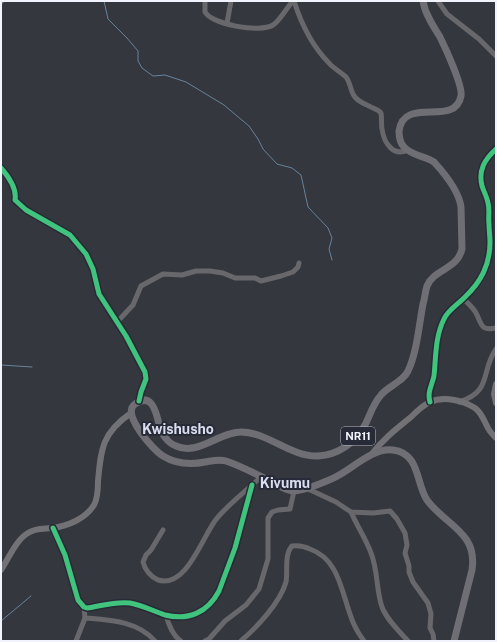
<svg xmlns="http://www.w3.org/2000/svg" width="497" height="642" font-family="'Public Sans',sans-serif">
  <rect width="100%" height="100%" fill="#35373e"/>
  <g fill="none" stroke-linecap="round" stroke-linejoin="round">
    <g stroke="#66839a" stroke-width="1">
      <polyline points="104,1 108,19 127,38 138,51 138,61 142,68 153,76 165,75 186,82 224,105 249,126 258,139 263,149 277,164 292,168 301,175 308,207 328,228 332,238 329,249 332,260"/>
      <polyline points="1,365 32,367"/>
      <polyline points="1,621 31,596"/>
    </g>
    <g stroke="#68686c" stroke-width="5">
      <path d="M205,1v11c8,13 55,21 68,13 7,-4 14,-18 20,-24"/>
      <path d="M294,1c7,22 19,46 35,62 5,6 12,9 17,14 4,5 4,11 7,17 4,9 18,12 26,17l2,2c1,5 0,11 1,16 2,14 11,28 26,21"/>
      <polyline points="438,1 447,14 479,39 496,56"/>
      <polyline points="1,2 2,1"/>
      <polyline points="227,23 231,1"/>
      <path d="M1,168c7,8 16,21 14,32l11,10 44,25 16,19 7,15 6,25 27,42 19,36 1,7 -5,13 -2,9"/>
      <path d="M463,298c4,5 10,9 13,15 6,11 4,18 20,15"/>
      <polyline points="118,321 133,305 141,286 163,274 182,275 196,271 210,271 223,273 235,278 255,278 261,281 281,276 293,272 298,267 299,263"/>
      <path d="M430,402c-3,-10 2,-17 4,-26 2,-19 1,-39 10,-57 4,-9 13,-14 20,-21 17,-16 26,-33 26,-56 0,-6 -1,-12 -1,-18 -1,-7 1,-14 -1,-21 -1,-6 -4,-11 -6,-17 -4,-16 3,-27 14,-37"/>
      <path d="M459,402c34,-11 21,-30 37,-53"/>
      <polyline points="306,488 336,502 351,512 373,513 390,511 397,519 405,533 407,545 405,553 409,566 409,572 413,582 428,603 431,614 430,628 433,634 434,641"/>
      <path d="M351,512c6,14 15,27 20,41 7,17 5,37 11,54 5,13 17,24 26,34"/>
      <path d="M53,528l12,27 13,45 6,7 3,1c14,-2 29,-7 43,-5 12,2 23,8 35,12 24,6 43,-3 54,-24l16,-43 17,-63"/>
      <path d="M163,530l-12,20 -5,5 -3,7c2,8 8,15 15,18 30,9 45,-47 60,-63 13,-15 29,-27 43,-40"/>
      <path d="M166,615c2,8 7,21 15,26"/>
      <path d="M85,618c25,2 53,3 70,23"/>
      <polyline points="76,641 85,618 84,607"/>
      <polyline points="205,641 209,639 225,621 246,605 259,589 268,559 268,518 272,512 278,510 290,509 294,491"/>
      <path d="M241,641c16,-14 39,-38 45,-59 2,-11 -2,-27 6,-36 7,-1 12,0 18,3 28,10 31,40 40,65 3,10 8,19 14,27"/>
    </g>
    <g stroke="#727276" stroke-width="6">
      <polyline points="496,384 494,394 496,403"/>
      <path d="M371,455c11,-15 25,-26 40,-38 5,-5 12,-12 19,-15 14,-6 32,-2 45,6 7,5 9,13 13,20 2,4 5,7 8,10"/>
      <path d="M1,570c8,-12 15,-30 27,-37 7,-5 16,-4 24,-5 16,-2 33,-9 42,-23 4,-7 4,-16 4,-24 3,-32 4,-48 33,-68"/>
    </g>
    <path stroke="#6f6e74" stroke-width="7" d="M423,1c1,6 3,12 6,17 3,7 7,12 11,19 5,10 23,49 21,59 -6,32 -57,-1 -62,35 0,6 1,12 5,16 8,9 21,9 30,15 11,12 25,29 27,45l1,42c-5,21 -27,19 -35,37 -2,6 -2,12 -4,18 -4,21 -6,48 -15,67 -5,11 -20,15 -27,24 -8,9 -11,20 -16,30 -10,18 -27,30 -47,31 -28,1 -50,-24 -77,-24 -22,0 -43,24 -65,14 -6,-2 -11,-8 -14,-13 -5,-10 -6,-44 -27,-29 -14,10 18,46 28,52 13,8 27,9 42,6 7,-1 14,-3 21,-1 15,5 30,13 44,20 7,4 15,9 23,10 11,0 38,-11 48,-17 15,-9 33,-26 52,-24 27,3 23,34 34,50 18,25 51,32 45,70l-18,71"/>
    <g stroke="#272a37" stroke-width="8">
      <g id="cycleway">
        <path d="M1,168c7,8 16,21 14,32l11,10 44,25 16,19 7,15 6,25 27,42 19,36 1,7 -5,13 -2,9"/>
        <path d="M430,402c-3,-10 2,-17 4,-26 2,-19 1,-39 10,-57 4,-9 13,-14 20,-21 17,-16 26,-33 26,-56 0,-6 -1,-12 -1,-18 -1,-7 1,-14 -1,-21 -1,-6 -4,-11 -6,-17 -4,-16 3,-27 14,-37"/>
        <path d="M53,528l12,27 13,45 6,7 3,1c14,-2 29,-7 43,-5 12,2 23,8 35,12 24,6 43,-3 54,-24l16,-43 17,-63"/>
      </g>
    </g>
    <use href="#cycleway" stroke="#40c37c" stroke-width="5"/>
  </g>
  <g text-anchor="middle" stroke-width="4" stroke-linejoin="round" paint-order="stroke">
    <rect fill="#272a37" stroke="#b5b7c2" stroke-width="1" x="341" y="427" width="34" height="18" rx="3"/>
    <g font-size="11" font-weight="bold" fill="#f2f4fd">
      <text x="358" y="440">NR11</text>
    </g>
    <g font-size="14" font-weight="bold" fill="#d9ddef" stroke="#272a37">
      <text x="178" y="434">Kwishusho</text>
      <text x="285" y="488">Kivumu</text>
    </g>
  </g>
  <rect width="497" height="642" fill="none" stroke="#f2f4fd" stroke-width="4"/>
</svg>
